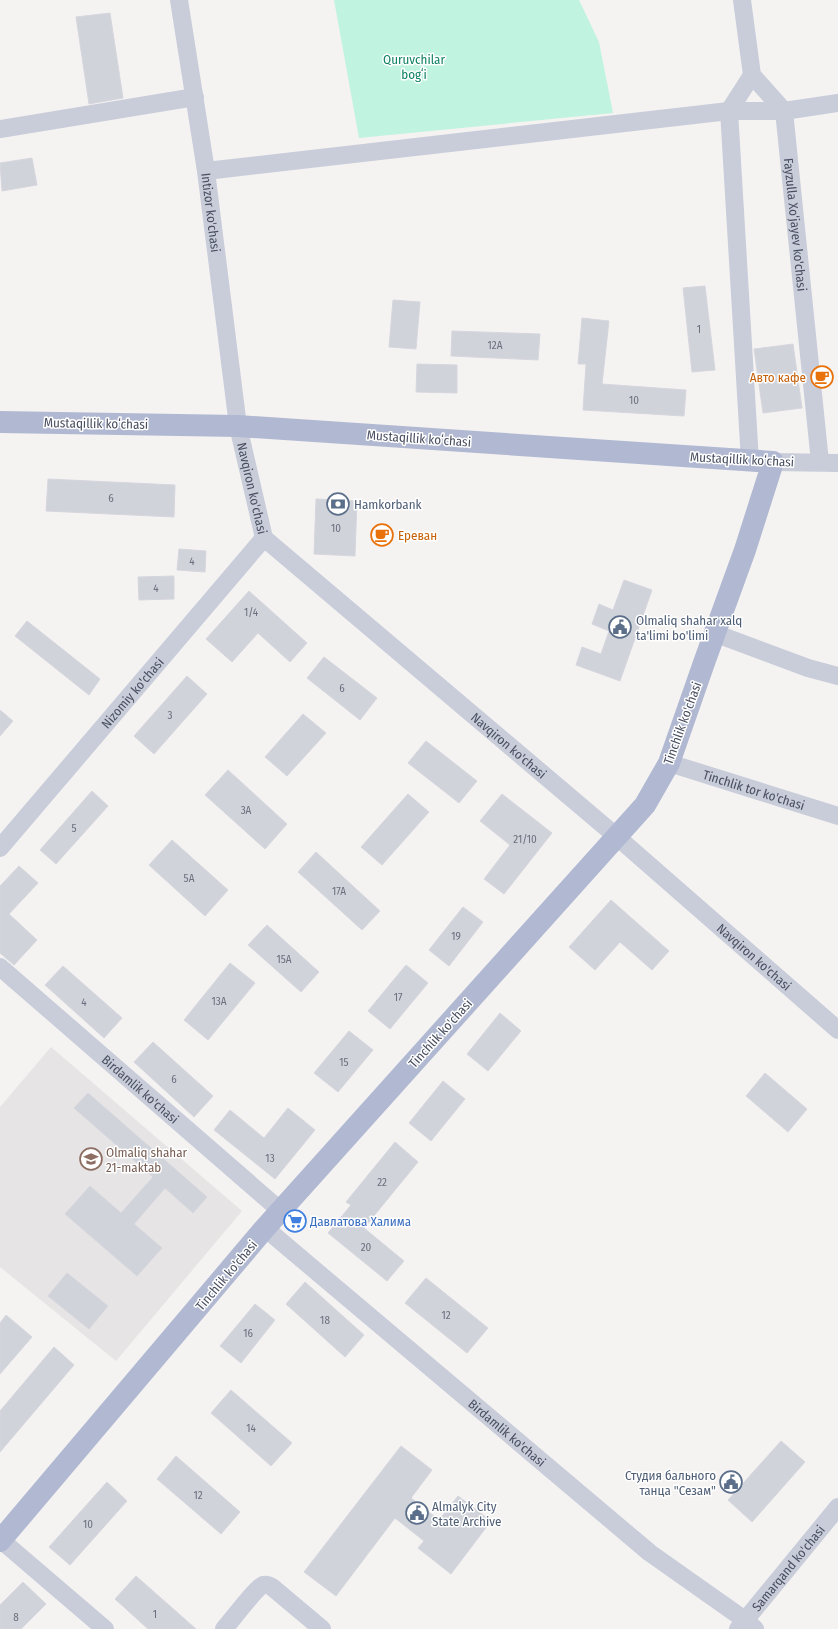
<svg xmlns="http://www.w3.org/2000/svg" width="838" height="1629" font-family="'Fira Sans Condensed',sans-serif">
  <rect width="100%" height="100%" fill="#f5f3f2"/>
  <polygon fill="#e6e4e4" points="51,1047 242,1211 116,1361 0,1267 0,1107"/>
  <polygon fill="#c0f3e0" points="334,0 579,0 599,42 613,113 359,138"/>
  <g fill="#d1d3da" stroke="#d6d6de">
    <polygon points="110,13 123,98 89,104 76,17"/>
    <polygon points="32,158 37,185 2,191 0,163"/>
    <polygon points="705,286 715,370 692,372 683,288"/>
    <polygon points="393,300 420,302 416,349 389,347"/>
    <polygon points="582,318 609,321 602,384 686,390 684,416 583,410 586,364 578,364"/>
    <polygon points="452,331 540,334 538,360 451,356"/>
    <polygon points="793,344 802,408 763,413 754,349"/>
    <polygon points="417,364 457,365 457,393 416,392"/>
    <polygon points="48,479 175,485 174,517 46,511"/>
    <polygon points="316,499 357,501 355,556 314,554"/>
    <polygon points="179,549 206,551 205,572 177,570"/>
    <polygon points="174,576 174,599 139,600 138,577"/>
    <polygon points="624,580 652,590 620,681 576,665 582,647 601,654 609,631 592,624 599,604 613,610"/>
    <polygon points="249,591 307,643 290,662 258,633 232,662 206,639"/>
    <polygon points="27,621 100,679 89,695 15,636"/>
    <polygon points="324,657 377,698 360,720 307,678"/>
    <polygon points="187,676 207,694 154,754 134,736"/>
    <polygon points="0,710 13,721 0,736"/>
    <polygon points="303,714 326,733 287,776 265,757"/>
    <polygon points="426,741 477,781 459,803 408,763"/>
    <polygon points="228,770 287,824 265,849 205,795"/>
    <polygon points="92,791 108,806 56,864 40,850"/>
    <polygon points="408,794 429,812 382,865 361,847"/>
    <polygon points="502,794 552,833 504,894 484,879 510,845 480,821"/>
    <polygon points="172,840 228,890 205,916 149,865"/>
    <polygon points="316,852 380,911 362,930 298,872"/>
    <polygon points="19,866 38,883 9,914 37,940 14,965 0,953 0,886"/>
    <polygon points="611,900 669,951 652,970 620,942 595,970 569,947"/>
    <polygon points="463,907 483,922 449,966 429,950"/>
    <polygon points="267,925 319,972 301,992 248,945"/>
    <polygon points="230,963 255,983 208,1040 184,1020"/>
    <polygon points="406,965 428,983 390,1029 368,1011"/>
    <polygon points="63,966 122,1018 104,1038 45,985"/>
    <polygon points="500,1013 521,1031 488,1071 467,1054"/>
    <polygon points="349,1031 373,1050 338,1092 314,1073"/>
    <polygon points="153,1042 213,1096 194,1117 134,1062"/>
    <polygon points="765,1073 807,1109 788,1132 746,1096"/>
    <polygon points="443,1081 465,1099 431,1141 409,1123"/>
    <polygon points="88,1093 207,1197 193,1213 165,1188 134,1224 162,1248 137,1276 65,1214 90,1186 121,1213 153,1177 74,1108"/>
    <polygon points="288,1108 315,1130 275,1179 214,1130 230,1110 264,1138"/>
    <polygon points="395,1142 418,1162 364,1228 404,1261 387,1281 328,1233 351,1205 346,1202"/>
    <polygon points="67,1273 108,1306 89,1329 48,1296"/>
    <polygon points="426,1278 488,1328 467,1353 405,1303"/>
    <polygon points="305,1282 364,1335 345,1357 286,1304"/>
    <polygon points="255,1304 275,1320 241,1363 220,1346"/>
    <polygon points="6,1315 32,1337 0,1374 0,1323"/>
    <polygon points="54,1347 74,1365 0,1452 0,1411"/>
    <polygon points="231,1390 292,1443 271,1466 211,1413"/>
    <polygon points="781,1441 805,1462 752,1522 728,1500"/>
    <polygon points="401,1446 432,1470 411,1498 439,1520 458,1496 491,1521 451,1574 418,1548 424,1541 395,1518 336,1596 304,1572"/>
    <polygon points="176,1456 240,1512 221,1534 157,1479"/>
    <polygon points="107,1482 127,1501 70,1565 49,1547"/>
    <polygon points="136,1576 196,1629 148,1629 115,1599"/>
    <polygon points="23,1582 46,1604 21,1629 0,1629 0,1605"/>
  </g>
  <g fill="none" stroke-linecap="round" stroke-linejoin="round">
    <g stroke="#c9cdda" stroke-width="18">
      <path id="s1" d="M179,0l27,171 32,255 26,112 352,298 222,194"/>
      <path id="s2" d="M742,0l10,75 32,36 36,351"/>
      <polyline points="729,111 750,461"/>
      <polyline points="729,111 752,75"/>
      <polyline points="0,129 195,97"/>
      <polyline points="206,171 729,111 784,111 838,103"/>
      <polyline points="773,462 838,463"/>
      <polyline points="714,633 808,668 838,676"/>
      <path id="s3" d="M669,763l169,53"/>
      <path id="s4" d="M0,848l264,-310"/>
      <path id="s5" d="M0,967l281,244"/>
      <path id="s6" d="M265,1228l385,325 95,67 10,9"/>
      <polyline points="1,1540 105,1629"/>
      <path d="M224,1629c7,-8 32,-41 39,-44 4,-1 6,0 9,2l50,42"/>
      <path id="s7" d="M738,1629l100,-122"/>
    </g>
    <polyline stroke="#b1b9d2" stroke-width="22" points="0,422 238,426 773,462 745,550 705,660 669,763 645,805 265,1228 0,1541"/>
  </g>
  <defs>
    <g id="cafe-ring" transform="scale(1.15)"><circle r="9.5" fill="#fff" stroke="#e8710a" stroke-width="1.5"/><path d="M-5.5-4.5H6V0H3Q3 3.5 0 3.5H-2.5Q-5.5 3.5-5.5 0ZM3-3.2v2h1.7v-2ZM-6 4.5H4V6H-6Z" fill="#e8710a"/></g>
    <g id="bank-ring" transform="scale(1.15)"><circle r="9.5" fill="#fff" stroke="#5c6f8a" stroke-width="1.5"/><path d="M-6-4H6V4H-6ZM0-2.3a2.3 2.3 0 1 0 0 4.6a2.3 2.3 0 1 0 0-4.6Z" fill="#5c6f8a"/></g>
    <g id="civic-ring" transform="scale(1.15)"><circle r="9.5" fill="#fff" stroke="#5c6f8a" stroke-width="1.5"/><path d="M-.6-6.5H3V-4.5H.6V-3L4-1V1h2V6H-6V1h2V-1L-.6-3ZM-1.2 2.5V6h2.4V2.5Z" fill="#5c6f8a"/></g>
    <g id="school-ring" transform="scale(1.15)"><circle r="9.5" fill="#fff" stroke="#8d6e63" stroke-width="1.5"/><path d="M0-5L7-2L0 1L-7-2ZM-4 1L0 2.5L4 1V4Q0 6-4 4Z" fill="#8d6e63"/></g>
    <g id="supermarket-ring" transform="scale(1.15)"><circle r="9.5" fill="#fff" stroke="#3f7fe0" stroke-width="1.5"/><path d="M-6-5.5h2.5l.6 2H6L4.5 2H-2.5L-4.4-4H-6ZM-1.5 3.2a1.3 1.3 0 1 0 .1 0ZM3 3.2a1.3 1.3 0 1 0 .1 0Z" fill="#3f7fe0"/></g>
  </defs>
  <g fill-rule="evenodd">
    <use href="#cafe-ring" x="822" y="377"/>
    <use href="#bank-ring" x="338" y="504"/>
    <use href="#cafe-ring" x="382" y="535"/>
    <use href="#civic-ring" x="620" y="627"/>
    <use href="#school-ring" x="91" y="1159"/>
    <use href="#supermarket-ring" x="295" y="1221"/>
    <use href="#civic-ring" x="731" y="1482"/>
    <use href="#civic-ring" x="417" y="1513"/>
  </g>
  <g text-anchor="middle" stroke-width="3" stroke-linejoin="round" paint-order="stroke">
    <g font-size="11" fill="#6b707f">
      <text x="699" y="333">1</text>
      <text x="495" y="349">12A</text>
      <text x="634" y="404">10</text>
      <text x="111" y="502">6</text>
      <text x="336" y="532">10</text>
      <text x="192" y="565">4</text>
      <text x="156" y="592">4</text>
      <text x="251" y="616">1/4</text>
      <text x="342" y="692">6</text>
      <text x="170" y="719">3</text>
      <text x="246" y="814">3А</text>
      <text x="74" y="832">5</text>
      <text x="525" y="843">21/10</text>
      <text x="189" y="882">5А</text>
      <text x="339" y="895">17А</text>
      <text x="456" y="940">19</text>
      <text x="284" y="963">15А</text>
      <text x="398" y="1001">17</text>
      <text x="219" y="1005">13А</text>
      <text x="84" y="1006">4</text>
      <text x="344" y="1066">15</text>
      <text x="174" y="1083">6</text>
      <text x="270" y="1162">13</text>
      <text x="382" y="1186">22</text>
      <text x="366" y="1251">20</text>
      <text x="446" y="1319">12</text>
      <text x="325" y="1324">18</text>
      <text x="248" y="1337">16</text>
      <text x="251" y="1432">14</text>
      <text x="198" y="1499">12</text>
      <text x="88" y="1528">10</text>
      <text x="155" y="1618">1</text>
      <text x="16" y="1621">8</text>
    </g>
    <g font-size="13" fill="#138366" stroke="#fff">
      <text x="414" y="64">Quruvchilar<tspan x="414" dy="15">bogʻi</tspan></text>
    </g>
    <g font-size="13" fill="#494f61" stroke="#fff">
      <text dy="5" stroke="none"><textPath href="#s1" startOffset="215">Intizor ko'chasi</textPath></text>
      <text dy="5" stroke="none"><textPath href="#s2" startOffset="238">Fayzulla Xo‘jayev ko'chasi</textPath></text>
      <text transform="translate(96 423) rotate(1)" y="5">Mustaqillik koʻchasi</text>
      <text transform="translate(419 438) rotate(4)" y="5">Mustaqillik koʻchasi</text>
      <text transform="translate(742 459) rotate(3)" y="5">Mustaqillik koʻchasi</text>
      <text dy="5" stroke="none"><textPath href="#s1" startOffset="494">Navqiron ko'chasi</textPath></text>
      <text dy="5" stroke="none"><textPath href="#s4" startOffset="204">Nizomiy ko'chasi</textPath></text>
      <text transform="translate(682 723) rotate(-70)" y="5">Tinchlik ko'chasi</text>
      <text dy="5" stroke="none"><textPath href="#s1" startOffset="866">Navqiron ko'chasi</textPath></text>
      <text dy="5" stroke="none"><textPath href="#s3" startOffset="89">Tinchlik tor ko'chasi</textPath></text>
      <text dy="5" stroke="none"><textPath href="#s1" startOffset="1190">Navqiron ko'chasi</textPath></text>
      <text transform="translate(440 1033) rotate(-48)" y="5">Tinchlik ko'chasi</text>
      <text dy="5" stroke="none"><textPath href="#s5" startOffset="186">Birdamlik ko'chasi</textPath></text>
      <text transform="translate(226 1275) rotate(-50)" y="5">Tinchlik ko'chasi</text>
      <text dy="5" stroke="none"><textPath href="#s6" startOffset="317">Birdamlik ko'chasi</textPath></text>
      <text dy="5" stroke="none"><textPath href="#s7" startOffset="79">Samarqand ko'chasi</textPath></text>
    </g>
    <g font-size="13" fill="#c56008" stroke="#fff" text-anchor="end">
      <text x="806" y="382">Авто кафе</text>
      <text x="398" y="540" text-anchor="start">Ереван</text>
    </g>
    <g font-size="13" fill="#4e5e75" stroke="#fff" text-anchor="start">
      <text x="354" y="509">Hamkorbank</text>
      <text x="636" y="625">Olmaliq shahar xalq<tspan x="636" dy="15">ta'limi bo'limi</tspan></text>
      <text x="716" y="1480" text-anchor="end">Студия бального<tspan x="716" dy="15">танца "Сезам"</tspan></text>
      <text x="432" y="1511">Almalyk City<tspan x="432" dy="15">State Archive</tspan></text>
    </g>
    <g font-size="13" fill="#785e54" stroke="#fff" text-anchor="start">
      <text x="106" y="1157">Olmaliq shahar<tspan x="106" dy="15">21-maktab</tspan></text>
    </g>
    <g font-size="13" fill="#366cbe" stroke="#fff" text-anchor="start">
      <text x="310" y="1226">Давлатова Халима</text>
    </g>
  </g>
</svg>
